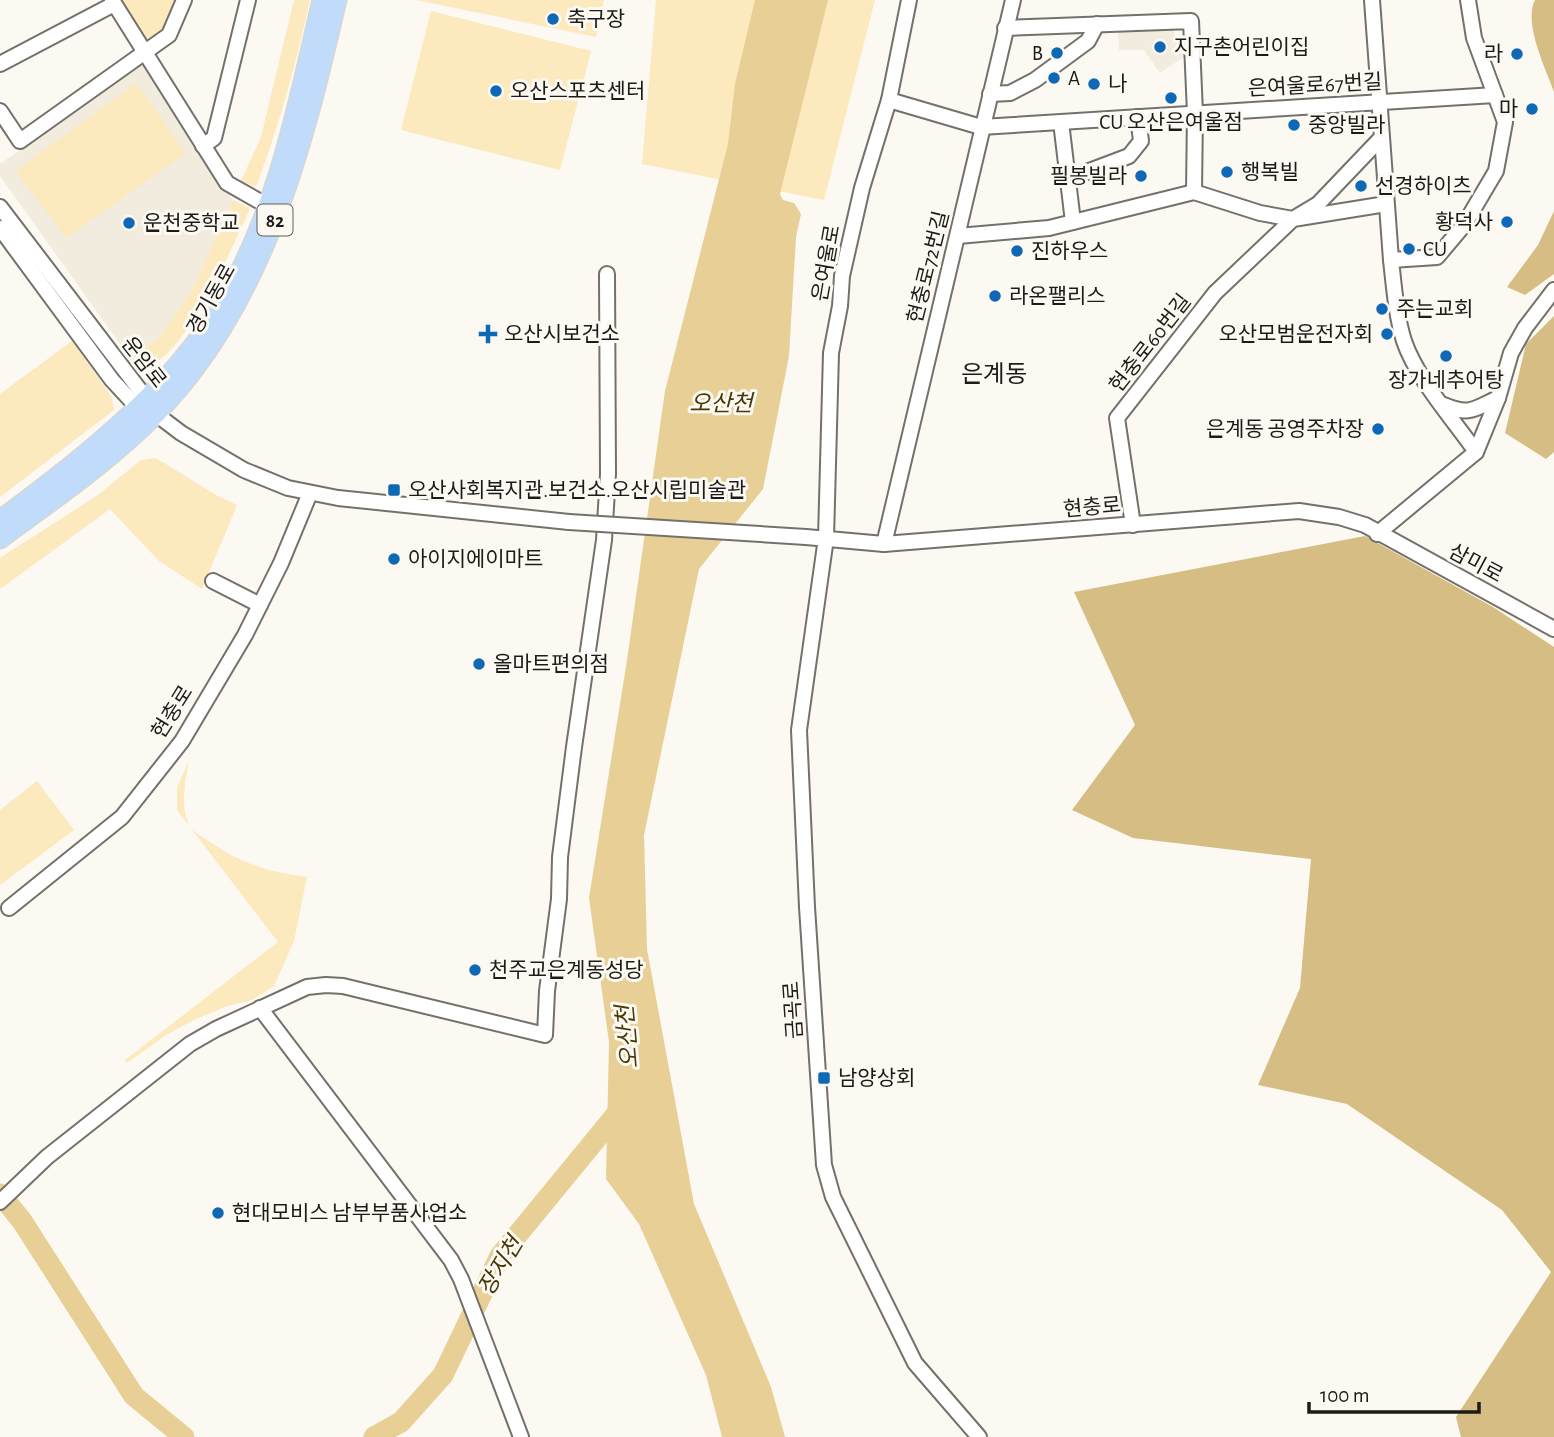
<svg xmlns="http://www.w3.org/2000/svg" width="1554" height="1437" font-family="'Alegreya Sans','Noto Sans KR',sans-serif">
  <rect width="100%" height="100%" fill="#fbf9f2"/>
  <g fill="#f2ecde">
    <polygon points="1170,23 1184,57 1160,73 1144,50 1119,50 1118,26"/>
    <polygon points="140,65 144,66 233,200 191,292 159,338 130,358 0,176 0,164"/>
  </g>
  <g fill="#fce9bd">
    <polygon points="119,0 176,0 164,31 145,41"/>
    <path d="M294,0h16c-14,64 -31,126 -54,187l-15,-6 20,-44z"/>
    <polygon points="416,0 604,0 596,37"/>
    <polygon points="656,0 875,0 824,200 642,164"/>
    <polygon points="431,11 591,51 560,170 401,130"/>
    <polygon points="136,83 186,153 66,238 16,171"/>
    <path d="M233,200l17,8c-15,34 -66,151 -103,158 -3,1 -7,0 -11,-1l-6,-7 29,-20 32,-46z"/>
    <polygon points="72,341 112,397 114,410 0,497 0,394"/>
    <polygon points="156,458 216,495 237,505 202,589 159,561 110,509 0,589 0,558 98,495 141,460"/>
    <path d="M189,760c-4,20 -9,45 0,65 4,8 14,12 21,17 30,21 61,31 97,35l-13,64 -20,45 -22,14 -25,6 -33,14 -28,15 -39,28 -2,-3 153,-118 -101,-132v-22z"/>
    <polygon points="37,781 74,830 0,885 0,810"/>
  </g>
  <g fill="#d5bd83">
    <path d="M1535,0h19v92c-8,-23 -31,-69 -19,-92z"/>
    <polygon points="1554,211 1554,274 1525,295 1507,287 1538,245"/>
    <polygon points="1554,316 1554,452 1546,459 1505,433 1526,344"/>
    <polygon points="1365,536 1493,607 1554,647 1554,1437 1461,1437 1456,1417 1551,1272 1502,1210 1347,1104 1258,1085 1300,988 1311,859 1133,838 1072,810 1135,725 1074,592"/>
  </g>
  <polygon fill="#e7cf95" points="755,0 828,0 780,194 783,200 794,203 801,214 796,237 789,356 763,489 699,569 644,835 647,949 694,1204 771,1387 785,1437 722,1437 706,1375 639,1224 606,1179 609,1042 589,898 627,660 665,391 728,144 735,84"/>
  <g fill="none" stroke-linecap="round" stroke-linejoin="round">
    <g stroke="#e7cf95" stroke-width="21">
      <polyline points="0,1194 22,1221 134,1396 184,1437"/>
      <polyline points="374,1437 401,1422 443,1375 500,1256 624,1105"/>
    </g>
    <g stroke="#74716b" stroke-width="18">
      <g id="minor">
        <polyline points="112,0 227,183 266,205"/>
        <polyline points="909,0 889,100 862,188 842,276 840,306 831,353 826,538 799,730 807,907 824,1165 833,1197 915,1363 979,1437"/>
        <polyline points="1372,0 1391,260 1437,257 1464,225 1496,171 1505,122 1474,38 1468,0"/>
        <polyline points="1005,28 1191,21 1195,113 1194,192"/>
        <polyline points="0,64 114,4"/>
        <polyline points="990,94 1010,93 1035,80 1088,41 1097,24"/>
        <polyline points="889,100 981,127 1495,95"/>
        <polyline points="0,111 20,141 169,35 184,0"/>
        <polyline points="1061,122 1073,222"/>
        <polyline points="203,146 214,138 248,0"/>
        <polyline points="1068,179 1129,156 1141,141 1138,117"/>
        <polyline points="0,207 152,406"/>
        <polyline points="0,228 112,380 137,407 156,414 181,433 244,470 288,488 338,498 569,522"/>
        <polyline points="958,236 1049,228 1194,192 1260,213 1293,219 1318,204 1381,138"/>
        <path d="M1391,260c3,27 5,55 13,81 13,38 49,78 72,111"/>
        <path d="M1444,405c26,11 30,4 54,-7"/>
        <polyline points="1133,525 1117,418 1215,293 1293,219 1386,204"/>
        <polyline points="1377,534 1476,452 1498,398 1511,353 1525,328 1554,290"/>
        <polyline points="806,537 884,544 1299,511 1339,517 1365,525 1554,629"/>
        <polyline points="884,544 1013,0"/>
        <polyline points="213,581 260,605"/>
        <polyline points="9,908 122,817 182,741 245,635 281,563 310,493"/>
        <polyline points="260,1008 451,1260 461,1279 521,1437"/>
        <polyline points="0,1202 47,1157 190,1044 216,1029 307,987 326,985 343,986 545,1035 547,991 559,899 560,857 574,747 604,540 608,474 607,274"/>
      </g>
    </g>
    <g stroke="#d6d6d5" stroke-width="21">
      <g id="major">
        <path d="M0,520c90,-67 184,-139 236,-241 45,-86 64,-185 86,-279"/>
        <path d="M0,539c54,-40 110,-78 157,-126 108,-112 146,-266 180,-413"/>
      </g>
    </g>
    <use href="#minor" stroke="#fff" stroke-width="14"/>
    <use href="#major" stroke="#c1dcfa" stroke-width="18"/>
    <g stroke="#74716b" stroke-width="18" stroke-linecap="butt">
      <polyline id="minor-bridge" points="569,522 806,537"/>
    </g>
    <use href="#minor-bridge" stroke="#fff" stroke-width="14"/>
  </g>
  <g fill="#0f68b6" stroke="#fbf9f2" stroke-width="2.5">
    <circle cx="553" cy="19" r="7"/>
    <circle cx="1160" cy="47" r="7"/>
    <circle cx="1057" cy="53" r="7"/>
    <circle cx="1517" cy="54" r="7"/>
    <circle cx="1054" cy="78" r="7"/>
    <circle cx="1094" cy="84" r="7"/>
    <circle cx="496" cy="91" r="7"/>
    <circle cx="1171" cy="98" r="7"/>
    <circle cx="1532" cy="109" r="7"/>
    <circle cx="1294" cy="125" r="7"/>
    <circle cx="1227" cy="172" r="7"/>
    <circle cx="1141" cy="176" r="7"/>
    <circle cx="1361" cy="186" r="7"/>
    <circle cx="1507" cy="222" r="7"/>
    <circle cx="129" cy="223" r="7"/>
    <circle cx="1409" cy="249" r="7"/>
    <circle cx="1017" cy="251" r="7"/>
    <circle cx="995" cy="296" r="7"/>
    <circle cx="1382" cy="309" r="7"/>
    <path d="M484.5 323.5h7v7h7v7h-7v7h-7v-7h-7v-7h7z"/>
    <circle cx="1387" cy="334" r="7"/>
    <circle cx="1446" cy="356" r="7"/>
    <circle cx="1378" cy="429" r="7"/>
    <rect x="387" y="483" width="14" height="14" rx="3.5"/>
    <circle cx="394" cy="559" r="7"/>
    <circle cx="479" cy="664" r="7"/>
    <circle cx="475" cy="970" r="7"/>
    <rect x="817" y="1071" width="14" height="14" rx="3.5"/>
    <circle cx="218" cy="1213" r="7"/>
  </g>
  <g text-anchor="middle" stroke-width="6" stroke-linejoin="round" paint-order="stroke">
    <rect fill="#fbf9f2" stroke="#5f5e59" stroke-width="2" x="257.5" y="204.5" width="35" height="31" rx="5"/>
    <g font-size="19" font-weight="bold" fill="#1c1b18">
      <text x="275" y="227">82</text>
    </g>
    <g font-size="21" fill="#1c1b18" stroke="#fbf9f2" text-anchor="start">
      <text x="567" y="26">축구장</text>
      <text x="1174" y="54">지구촌어린이집</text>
      <text x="1043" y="60" text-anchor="end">B</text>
      <text x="1503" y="61" text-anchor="end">라</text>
      <text x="1068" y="85">A</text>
      <text x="1108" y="91">나</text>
      <text x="510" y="98">오산스포츠센터</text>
      <text x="1518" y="116" text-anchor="end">마</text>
      <text x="1171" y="129" text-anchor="middle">CU 오산은여울점</text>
      <text x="1308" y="132">중앙빌라</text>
      <text x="1241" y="179">행복빌</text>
      <text x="1127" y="183" text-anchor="end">필봉빌라</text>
      <text x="1375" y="193">선경하이츠</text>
      <text x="1493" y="229" text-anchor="end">황덕사</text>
      <text x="143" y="230">운천중학교</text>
      <text x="1423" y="256">CU</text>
      <text x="1031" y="258">진하우스</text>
      <text x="1009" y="303">라온팰리스</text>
      <text x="1396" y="316">주는교회</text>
      <text x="504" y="341">오산시보건소</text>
      <text x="1373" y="341" text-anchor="end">오산모범운전자회</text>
      <text x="1446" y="387" text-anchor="middle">장가네추어탕</text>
      <text x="1364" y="436" text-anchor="end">은계동 공영주차장</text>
      <text x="408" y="497">오산사회복지관.보건소.오산시립미술관</text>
      <text x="408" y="566">아이지에이마트</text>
      <text x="493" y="671">올마트편의점</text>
      <text x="489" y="977">천주교은계동성당</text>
      <text x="838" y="1085">남양상회</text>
      <text x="232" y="1220">현대모비스 남부부품사업소</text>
    </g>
    <g font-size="21" fill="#1c1b18" stroke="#fbf9f2">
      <text transform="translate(1315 85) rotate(-3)" y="7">은여울로67번길</text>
      <text transform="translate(826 263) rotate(-80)" y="7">은여울로</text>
      <text transform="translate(928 267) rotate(-76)" y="7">현충로72번길</text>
      <text transform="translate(211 299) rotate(-61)" y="7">경기동로</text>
      <text transform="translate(1150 343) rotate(-52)" y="7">현충로60번길</text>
      <text transform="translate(144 362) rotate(52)" y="7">운암로</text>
      <text transform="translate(1092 507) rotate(-5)" y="7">현충로</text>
      <text transform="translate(1476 563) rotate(28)" y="7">삼미로</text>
      <text transform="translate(172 712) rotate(-58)" y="7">현충로</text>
      <text transform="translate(793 1010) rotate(-94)" y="7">금곡로</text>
    </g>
    <g font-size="23" font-style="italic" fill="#483808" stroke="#fbf9f2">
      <text x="721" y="411">오산천</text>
      <text transform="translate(627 1037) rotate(-95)" y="8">오산천</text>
      <text transform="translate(500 1266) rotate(-59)" y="8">장지천</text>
    </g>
    <g font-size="24" fill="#1c1b18" stroke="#fbf9f2">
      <text x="994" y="382">은계동</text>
    </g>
  </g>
  <path d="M1309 1402v10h170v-10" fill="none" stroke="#1c1b18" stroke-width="3.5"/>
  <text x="1320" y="1402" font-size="21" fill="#1c1b18" stroke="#fbf9f2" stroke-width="5" paint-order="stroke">100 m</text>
</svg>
